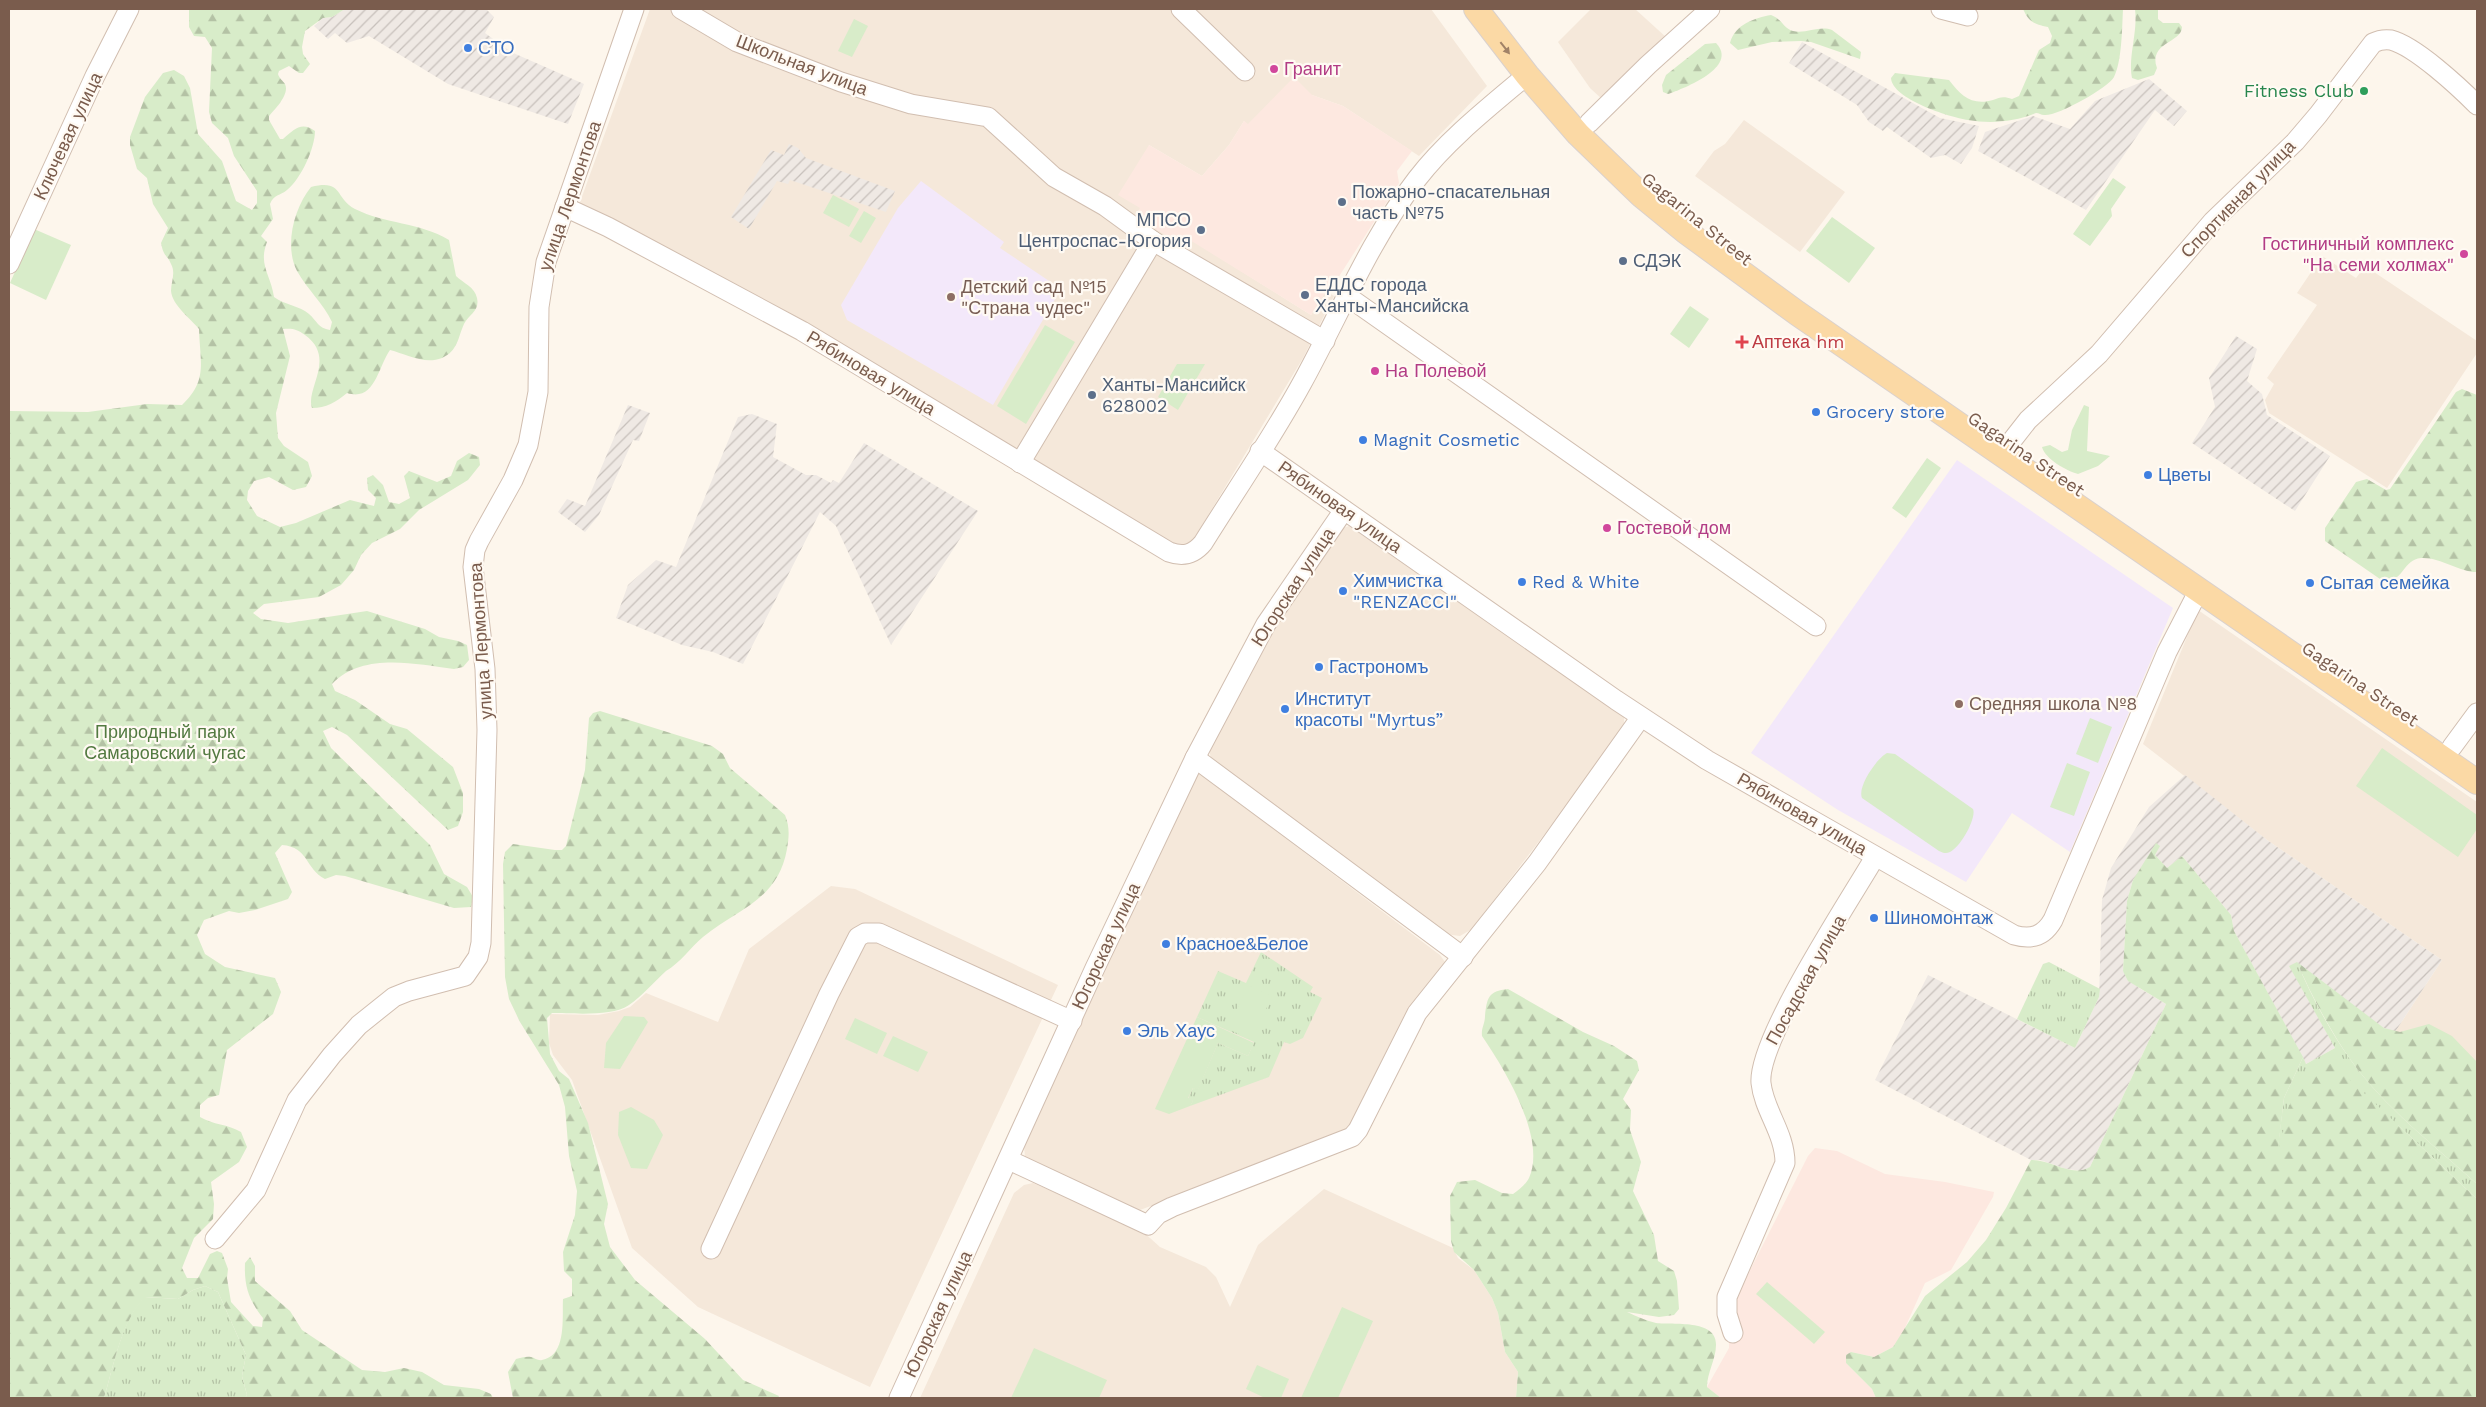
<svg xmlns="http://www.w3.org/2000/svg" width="2486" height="1407" font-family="'Work Sans',sans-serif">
  <defs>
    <pattern id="industrial-furrows" width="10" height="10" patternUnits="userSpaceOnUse" patternTransform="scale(1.25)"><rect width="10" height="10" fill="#efe9e4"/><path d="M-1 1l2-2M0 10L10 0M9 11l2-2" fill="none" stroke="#c7c0bb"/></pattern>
    <pattern id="grass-tufts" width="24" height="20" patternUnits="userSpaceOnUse" patternTransform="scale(1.25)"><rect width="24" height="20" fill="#d8ecc9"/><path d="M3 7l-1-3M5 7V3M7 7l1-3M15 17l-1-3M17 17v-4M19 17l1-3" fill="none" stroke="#b4c2a5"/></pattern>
    <pattern id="forest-firs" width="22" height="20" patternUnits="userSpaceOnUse" patternTransform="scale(1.25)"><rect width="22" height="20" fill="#d8ecc9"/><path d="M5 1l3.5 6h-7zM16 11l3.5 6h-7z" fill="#b4c2a5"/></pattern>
  </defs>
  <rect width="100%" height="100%" fill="#fdf6ec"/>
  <g fill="#f5e8da">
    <polygon points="650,9 1431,9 1487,86 1419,156 1343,106 1312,95 1247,125 1244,121 1229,145 1202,176 1149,145 1140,209 1135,216 1181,244 1185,236 1311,315 1326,291 1334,296 1303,358 1195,537 1190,543 1179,545 1171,544 582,206 580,202"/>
    <polygon points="1591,9 1635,9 1667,38 1602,99 1590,88 1558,42"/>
    <polygon points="1744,120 1845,192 1800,252 1695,176 1714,151 1725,144"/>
    <polygon points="2322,256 2356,278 2365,266 2477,341 2477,353 2387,488 2269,413 2265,400 2274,384 2267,378 2317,305 2297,293"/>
    <polygon points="1349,526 1624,716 1624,724 1572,798 1472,929 1460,936 1445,934 1211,759 1210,754 1209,748 1277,621 1340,529"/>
    <polygon points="2198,610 2477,802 2477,1062 2395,1032 2442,960 2267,840 2143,744"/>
    <polygon points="1198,772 1440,955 1445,962 1443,969 1346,1133 1140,1210 1025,1158 1024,1145 1108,955"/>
    <polygon points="831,886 855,889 1058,985 870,1387 698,1307 632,1248 572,1080 553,1055 549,1043 550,1014 598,1015 619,1011 630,1007 646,993 718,1022 749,949"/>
    <polygon points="1033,1183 1140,1229 1160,1247 1206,1267 1216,1277 1230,1307 1258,1245 1324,1189 1453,1248 1458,1258 1474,1270 1492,1298 1498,1313 1505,1352 1518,1372 1516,1398 920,1398 1014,1193 1024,1185"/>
  </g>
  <g fill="#fde8e0">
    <polygon points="1294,77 1312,95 1343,106 1412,151 1397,171 1399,183 1329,292 1326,291 1311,315 1185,237 1180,244 1135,216 1140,208 1118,195 1149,145 1202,176 1229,145 1244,121 1248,124"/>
    <polygon points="1815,1148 1837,1151 1885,1174 1945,1182 1994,1192 1993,1197 1951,1270 1925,1283 1900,1339 1893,1347 1874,1357 1851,1352 1846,1363 1872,1389 1876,1398 1721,1398 1707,1387 1729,1348 1729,1339 1739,1329 1735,1300 1808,1156"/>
  </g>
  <g fill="url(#industrial-furrows)">
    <polygon points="345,9 486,9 494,17 485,33 511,52 584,84 568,124 448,84 369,36 347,43 335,33 328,39 314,26 323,18 332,17"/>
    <polygon points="1802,42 1940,118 1979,126 1972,148 1961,164 1945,155 1931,158 1887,127 1883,131 1869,122 1857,105 1789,63"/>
    <polygon points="2149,79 2187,111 2174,126 2155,110 2086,210 1978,151 1985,132 2033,116 2070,129 2095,101"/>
    <polygon points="789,144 798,148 806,158 895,191 886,212 790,180 788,184 777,181 749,229 731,217 771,150 784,155"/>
    <polygon points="2236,336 2257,349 2247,381 2262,394 2267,415 2330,456 2295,511 2192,443 2215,407 2209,378"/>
    <polygon points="628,405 650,413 639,441 633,440 599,515 585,532 558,512 567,499 585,506"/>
    <polygon points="752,414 777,424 773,457 806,475 816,475 831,483 833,480 839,483 864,443 978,511 891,645 836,526 820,512 743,664 713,652 682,645 616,618 628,585 656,560 676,567 738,417"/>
    <polygon points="2185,775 2267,840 2442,960 2395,1032 2384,1028 2290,966 2335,1048 2306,1064 2234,931 2231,915 2182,856 2167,868 2155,855 2160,849 2133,880 2127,901 2123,971 2139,988 2166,1004 2090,1167 2083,1171 2066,1169 2040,1160 2031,1160 1875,1080 1928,975 2075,1048 2099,997 2102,900 2111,868 2149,807"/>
  </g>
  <g fill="#f3e8fa">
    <polygon points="921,181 1004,242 1000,248 1061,289 993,405 847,320 841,305 898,208"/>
    <polygon points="1957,460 2173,608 2070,852 2012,813 1966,882 1838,810 1751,753"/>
  </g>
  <g fill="url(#grass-tufts)">
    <polygon points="1261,952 1313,987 1310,992 1322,998 1303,1038 1290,1044 1284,1042 1269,1077 1190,1106 1193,1101 1188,1099 1193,1088 1198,1089 1218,1043 1248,1056 1254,1042 1197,1017 1218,971 1246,983"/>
    <polygon points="2049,962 2100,989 2099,997 2075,1048 2017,1019 2043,964"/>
    <path d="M2297,962c13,32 33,69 53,97 34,48 84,86 127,125v15l-79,-74 -121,29 7,-56 19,-41 3,7 29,-16 -46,-82z"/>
    <path d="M205,1286l13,6 28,63 -4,21 5,19 -2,3h-141c9,-29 18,-81 41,-101l33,2 15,-9z"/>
  </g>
  <g fill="url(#forest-firs)">
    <path d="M189,9h156l-13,8 -9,1 -18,13 -3,16 1,7 7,10 -7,9h-4l-10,-7 -10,5 -1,3c1,4 5,7 7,10 5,10 -10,25 -16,32v4l11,19h3c11,-9 18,-18 32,-8 0,17 -14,48 -28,59 -7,6 -13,4 -17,14l3,15 -12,17 6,6c-9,23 4,33 7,55 11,8 26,9 35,17 8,7 9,14 21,16l2,-8c-9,-19 -25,-33 -35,-51 -13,-25 -3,-63 14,-84 33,-8 23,11 44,22 30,15 64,13 94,31l7,36c7,7 19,11 21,22 3,13 -8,16 -13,26 -6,13 -6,27 -22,34 -18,7 -36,-4 -52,-8 -12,17 -15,52 -43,43 -11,9 -21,15 -35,15 -7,-19 25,-50 -7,-73 -8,-6 -13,-7 -22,-6l7,27 -14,57 2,25 6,8 24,16 4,14 -6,11 -13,3 -24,-13 -15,4 -6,10 -1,9 10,16 23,11 16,-4 54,-23 24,6 2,-8 -8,-8 -1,-12 6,-3 10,10 6,17 10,2 11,-6 -6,-22 5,-5 28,11 14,-6 6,-15 12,-8 10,4 1,8 -12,15 -49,30 -19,19 -28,14 -11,12 -7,15 -13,15 -22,12 -55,7 -11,9 8,6 27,4 79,-12 58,18 14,8 19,4 9,4 2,15 -6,7 -9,2c-40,-5 -91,-17 -122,15l3,7 20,9 35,24 17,5 46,38 10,26v19l-5,14 -10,4 -101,-95 -15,-8 -9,4 8,17 99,97 14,29 23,13 6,10 -2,10 -17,1 -109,-32 -9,-1 -11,4c-20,-10 -16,-32 -43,-34l-7,8 17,39 -4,7 -33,11 -16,3 -10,-2 -25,9 -7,15 8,19 20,13 50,11 6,14 -8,22 -46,36 -8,45 -11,3 -8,7v12c13,8 28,7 41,15l6,15 -8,15 -28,20 3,22 -1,15 -19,19 -12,30 5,10h11l12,-24 7,-3 5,2 6,16 -1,9 4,24 22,24 9,1 1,-9c-14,-18 -19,-31 -18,-55l5,-6 5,9v15l35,30 12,19 60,40 23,2 19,-4 18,4 22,13 35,4 12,5 2,4h-248l2,-3 -5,-19 4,-21 -28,-63 -13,-6 -12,4 -15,9 -32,-2c-24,20 -33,72 -42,101h-95v-987l79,1 59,-8 35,1c26,-25 18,-42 17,-76 -8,-10 -27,-24 -28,-38 0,-9 5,-18 0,-27 -4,-10 -7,-6 -10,-21l7,-15 -15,-24 -6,-26 -10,-9 -7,-24v-8l15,-40 18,-24 11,-3 10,6 6,12 8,46 24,27 14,40 16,9 5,-7v-12l-23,-35 -6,-18 -16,-15 -3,-11 3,-64 -7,-11 -11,-1 -5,-9z"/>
    <path d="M2023,9h100c-1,19 -1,52 -9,68 -6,11 -58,40 -70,38 -3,0 -5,-2 -8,-2 -20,9 -46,11 -68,7 -19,-3 -76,-21 -77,-42l4,-5 54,7c12,16 23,26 44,20 7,-3 11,-4 19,-1l7,-3 20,-46 11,-7 2,-7 -4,-9c-14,-3 -19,-5 -25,-18z"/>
    <path d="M2135,9h23v10l5,4h16l3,4c0,16 -34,15 -25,41l-3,7 -16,5 -6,-2c-4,-23 6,-45 3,-69z"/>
    <path d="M1771,15c11,4 13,14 22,16 13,3 27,-6 39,-1l29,22 -1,7 -49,-17 -10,-1 -29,1 -34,8 -8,-7c5,-19 25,-25 41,-28z"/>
    <path d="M1716,43c23,24 -31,45 -48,51l-5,-2 -1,-7 4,-10 39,-31z"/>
    <path d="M2462,389l15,6v177c-19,0 -36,-15 -56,-14 -20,2 -17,28 -41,21l-55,-38v-13l31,-46 11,-3 19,11 4,-1 66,-97z"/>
    <path d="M600,711l112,35 11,8 7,14 55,47c5,12 4,22 2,34 -9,51 -48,59 -84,88 -13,11 -23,26 -37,34 -12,11 -24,25 -37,34 -17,12 -57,8 -77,8l-5,5 3,36 9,17 10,8 19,44 20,81 -4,20 6,23 25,33 70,59 38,41 36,16 -1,2h-265l-5,-26 8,-13c5,-1 10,-3 15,-2 4,1 7,4 11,3 25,-4 20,-42 21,-61l9,-3v-17l-8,-8 -1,-19 12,-37 2,-24 -8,-35 -4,-49 -6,-22 -39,-63 -11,-23 -4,-22 -2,-113 2,-12 8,-8 42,6h7l4,-4 19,-76 4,-52 4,-5z"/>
    <path d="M2156,843l4,3 -5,9 12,13 15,-12 49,59 3,16 69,126 -19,41 -6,51c5,-12 7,-28 11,-42 7,-20 24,-35 43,-44l145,136v199h-601l-4,-9 -26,-26v-8l5,-3 23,5 19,-10 32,-51 42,-34 19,-22 20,-32 25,-48c20,-1 40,18 59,7l76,-163 -38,-23 -5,-10 4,-70 6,-21z"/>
    <path d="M2297,962l87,66 16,4 29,-8 23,12 25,26v122c-43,-39 -93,-77 -127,-125 -19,-27 -40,-66 -53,-97z"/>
    <path d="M1508,989l75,43 31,14 23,15 2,9 -16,29 8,11 -1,20 11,32 -8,29 21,44 4,26 16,10 3,10 2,28 -5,6 -15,2 -32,-5c9,4 20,9 29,11 17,2 61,-4 60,22 0,14 -9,28 -9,42l14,11h-205l2,-26 -13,-20 -7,-39 -6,-15 -18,-28 -20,-18 -3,-11 -1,-45 7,-14 18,-2 27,13 11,1c6,-4 13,-10 16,-16 18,-40 -25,-110 -47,-142 -1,-8 3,-12 3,-20 2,-18 3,-25 23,-27z"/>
  </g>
  <g fill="#d8ecc9">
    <polygon points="854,19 868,26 852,57 838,51"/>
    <polygon points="2113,178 2126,187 2111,209 2112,216 2090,246 2073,234"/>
    <polygon points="833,195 859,209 849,227 823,213"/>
    <polygon points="864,211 876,218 861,243 849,236"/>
    <polygon points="1832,217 1875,248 1849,283 1806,251"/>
    <polygon points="34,229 71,245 46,300 10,283"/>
    <polygon points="1690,306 1709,319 1689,348 1670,334"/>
    <polygon points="1045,325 1075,342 1026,424 997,406"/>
    <polygon points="1177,364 1205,364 1178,410 1158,397"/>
    <path d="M2084,405l5,2 -2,44 23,5 -12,10 -20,8c-11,-3 -33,-15 -36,-27l8,-2 12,7 6,-2 4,-20z"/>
    <polygon points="1927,458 1941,468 1906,518 1892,508"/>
    <polygon points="2090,718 2112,727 2098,763 2076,754"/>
    <polygon points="2382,748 2477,815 2477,829 2458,857 2356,786"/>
    <path d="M1887,753l8,1 78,55c4,9 -13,39 -23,43 -4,2 -7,1 -11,-1l-77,-53c-5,-11 15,-40 25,-45z"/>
    <polygon points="2067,763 2090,772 2074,816 2050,807"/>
    <polygon points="1248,985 1272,996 1252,1040 1228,1029"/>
    <polygon points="624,1016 644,1017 648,1022 620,1069 604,1068 606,1043"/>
    <polygon points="1197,1017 1254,1043 1248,1056 1218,1043 1198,1090 1193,1088 1188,1098 1193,1101 1190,1106 1169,1114 1155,1109"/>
    <polygon points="855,1018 887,1033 877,1054 845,1039"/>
    <polygon points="893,1036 928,1052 918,1072 883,1056"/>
    <polygon points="631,1107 654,1120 663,1135 647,1169 631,1168 618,1135 619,1112"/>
    <polygon points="1767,1282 1825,1332 1814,1344 1756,1294"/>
    <polygon points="1342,1307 1373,1321 1338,1398 1301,1398"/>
    <polygon points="1034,1348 1107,1380 1099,1398 1011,1398"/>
    <polygon points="1257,1365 1289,1379 1281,1398 1265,1398 1246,1389"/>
  </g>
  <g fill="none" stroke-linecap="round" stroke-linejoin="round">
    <g stroke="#d1beb0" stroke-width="21">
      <g id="minor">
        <polyline points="681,9 737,42 841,82 911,104 988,117 1054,177 1105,206 1153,241 1325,341"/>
        <polyline points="1181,9 1245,71"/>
        <polyline points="1941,9 1968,16"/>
        <polyline points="1589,123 1648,65 1710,9"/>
        <path d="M565,207l43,20 194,104 367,221c14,5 24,3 34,-9 33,-53 69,-105 99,-160 38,-69 67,-142 115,-204 30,-39 72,-72 110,-104"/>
        <polyline points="9,264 95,76 129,9"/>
        <polyline points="1347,296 1816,626"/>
        <path d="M2010,443l18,-23 71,-66 114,-133 82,-79 23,-27 55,-72c6,-3 11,-4 18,-3 24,6 68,47 86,65"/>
        <path d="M1260,451l356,249 91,60 307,175c17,5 30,1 39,-15l114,-268 32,-62"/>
        <polyline points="1020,463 1153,241"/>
        <polyline points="2452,747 2477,713"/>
        <polyline points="1195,758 1463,957"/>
        <polyline points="1009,1160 1148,1225 1158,1214 1172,1207 1352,1137 1358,1130 1417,1013 1537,863 1641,717"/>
        <polyline points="215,1239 256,1190 297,1100 332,1055 359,1025 394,997 409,991 465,976 478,957 481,943 487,730 485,669 473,567 475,550 479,541 513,480 528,445 538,392 539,307 546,262 634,9"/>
        <polyline points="711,1249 829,994 858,937 865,933 879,933 1072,1021"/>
        <path d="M1733,1333l-6,-19v-17l58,-134c0,-30 -21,-52 -24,-80 -4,-43 89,-183 114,-226"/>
        <polyline points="899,1398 1095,968 1195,758 1266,624 1344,510"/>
      </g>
    </g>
    <g stroke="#dad1cd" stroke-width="26">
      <polyline id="major" points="1476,9 1527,75 1578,134 1641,195 1685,231 1797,313 2477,782"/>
    </g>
    <use href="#minor" stroke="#fff" stroke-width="19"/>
    <use href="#major" stroke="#fbd9a5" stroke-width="24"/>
  </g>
  <defs><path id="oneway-solid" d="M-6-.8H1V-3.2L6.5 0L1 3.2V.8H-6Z" transform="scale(1.25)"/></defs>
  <use fill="#a18267" href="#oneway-solid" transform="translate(1505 48) rotate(52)"/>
  <g fill="#3f7fe0" stroke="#fffaf3" stroke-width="2">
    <circle cx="468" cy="48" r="5"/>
    <circle cx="1816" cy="412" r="5"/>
    <circle cx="1363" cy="440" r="5"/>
    <circle cx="2148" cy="475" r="5"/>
    <circle cx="1522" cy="582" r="5"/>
    <circle cx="2310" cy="583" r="5"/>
    <circle cx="1343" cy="591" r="5"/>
    <circle cx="1319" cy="667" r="5"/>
    <circle cx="1285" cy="709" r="5"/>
    <circle cx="1874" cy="918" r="5"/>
    <circle cx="1166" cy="944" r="5"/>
    <circle cx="1127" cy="1031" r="5"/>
  </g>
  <g fill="#d1479c" stroke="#fffaf3" stroke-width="2">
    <circle cx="1274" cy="69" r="5"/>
    <circle cx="2464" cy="254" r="5"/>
    <circle cx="1375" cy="371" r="5"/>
    <circle cx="1607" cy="528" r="5"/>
  </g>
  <circle fill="#2e9e5b" stroke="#fffaf3" stroke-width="2" cx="2364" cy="91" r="5"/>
  <g fill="#5c6f8a" stroke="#fffaf3" stroke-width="2">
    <circle cx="1342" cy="202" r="5"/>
    <circle cx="1201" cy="230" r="5"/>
    <circle cx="1623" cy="261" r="5"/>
    <circle cx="1305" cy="295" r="5"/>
    <circle cx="1092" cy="395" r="5"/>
  </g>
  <g fill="#8d6e63" stroke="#fffaf3" stroke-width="2">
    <circle cx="951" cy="297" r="5"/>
    <circle cx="1959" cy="704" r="5"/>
  </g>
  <path fill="#e0444e" stroke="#fffaf3" stroke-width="2" d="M1739.5 334.5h5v5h5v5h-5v5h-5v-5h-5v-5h5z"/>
  <g text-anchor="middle" stroke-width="4.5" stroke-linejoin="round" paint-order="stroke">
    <g font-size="18" fill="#366cbe" stroke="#fffaf3" text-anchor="start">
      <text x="478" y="54">СТО</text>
      <text x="1826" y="418">Grocery store</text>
      <text x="1373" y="446">Magnit Cosmetic</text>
      <text x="2158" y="481">Цветы</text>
      <text x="1353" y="587">Химчистка<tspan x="1353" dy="21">"RENZACCI"</tspan></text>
      <text x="1532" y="588">Red &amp; White</text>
      <text x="2320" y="589">Сытая семейка</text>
      <text x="1329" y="673">Гастрономъ</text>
      <text x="1295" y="705">Институт<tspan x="1295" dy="21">красоты "Myrtus”</tspan></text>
      <text x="1884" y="924">Шиномонтаж</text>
      <text x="1176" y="950">Красное&amp;Белое</text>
      <text x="1137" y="1037">Эль Хаус</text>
    </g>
    <g font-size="18" fill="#7a5c4d" stroke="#fffaf3">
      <text transform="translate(802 65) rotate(21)" y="6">Школьная улица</text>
      <text transform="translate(68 136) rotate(-65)" y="6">Ключевая улица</text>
      <text transform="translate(570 196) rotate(-71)" y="6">улица Лермонтова</text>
      <text transform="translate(2238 199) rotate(-46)" y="6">Спортивная улица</text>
      <text transform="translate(1697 219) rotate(39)" y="6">Gagarina Street</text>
      <text transform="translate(871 373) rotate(31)" y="6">Рябиновая улица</text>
      <text transform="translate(2026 454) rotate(34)" y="6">Gagarina Street</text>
      <text transform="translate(1340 507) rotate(35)" y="6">Рябиновая улица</text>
      <text transform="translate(1293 587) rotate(-57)" y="6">Югорская улица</text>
      <text transform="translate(481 641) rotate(-94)" y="6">улица Лермонтова</text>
      <text transform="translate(2360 684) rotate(34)" y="6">Gagarina Street</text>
      <text transform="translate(1802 814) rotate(30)" y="6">Рябиновая улица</text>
      <text transform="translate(1106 946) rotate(-65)" y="6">Югорская улица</text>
      <text transform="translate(1806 980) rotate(-61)" y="6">Посадская улица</text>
      <text transform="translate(938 1314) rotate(-65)" y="6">Югорская улица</text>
    </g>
    <g font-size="18" fill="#b23c85" stroke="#fffaf3" text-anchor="start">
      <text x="1284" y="75">Гранит</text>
      <text x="2454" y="250" text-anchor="end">Гостиничный комплекс<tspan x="2454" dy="21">"На семи холмах"</tspan></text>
      <text x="1385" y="377">На Полевой</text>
      <text x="1617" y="534">Гостевой дом</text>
    </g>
    <g font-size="18" fill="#27864d" stroke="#fffaf3" text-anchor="end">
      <text x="2354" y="97">Fitness Club</text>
    </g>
    <g font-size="18" fill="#4e5e75" stroke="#fffaf3" text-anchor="start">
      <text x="1352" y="198">Пожарно-спасательная<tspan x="1352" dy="21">часть №75</tspan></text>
      <text x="1191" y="226" text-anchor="end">МПСО<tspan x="1191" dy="21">Центроспас-Югория</tspan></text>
      <text x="1633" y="267">СДЭК</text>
      <text x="1315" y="291">ЕДДС города<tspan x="1315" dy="21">Ханты-Мансийска</tspan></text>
      <text x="1102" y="391">Ханты-Мансийск<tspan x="1102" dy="21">628002</tspan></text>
    </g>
    <g font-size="18" fill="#785e54" stroke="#fffaf3" text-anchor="start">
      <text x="961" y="293">Детский сад №15<tspan x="961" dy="21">"Страна чудес"</tspan></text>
      <text x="1969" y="710">Средняя школа №8</text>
    </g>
    <g font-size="18" fill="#be3a42" stroke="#fffaf3" text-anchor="start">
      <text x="1752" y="348">Аптека hm</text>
    </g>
    <g font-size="18" fill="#537a41" stroke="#fffaf3">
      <text x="165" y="738">Природный парк<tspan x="165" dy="21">Самаровский чугас</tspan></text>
    </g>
  </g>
  <rect width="2486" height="1407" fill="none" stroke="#7a5c4d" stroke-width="20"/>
</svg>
